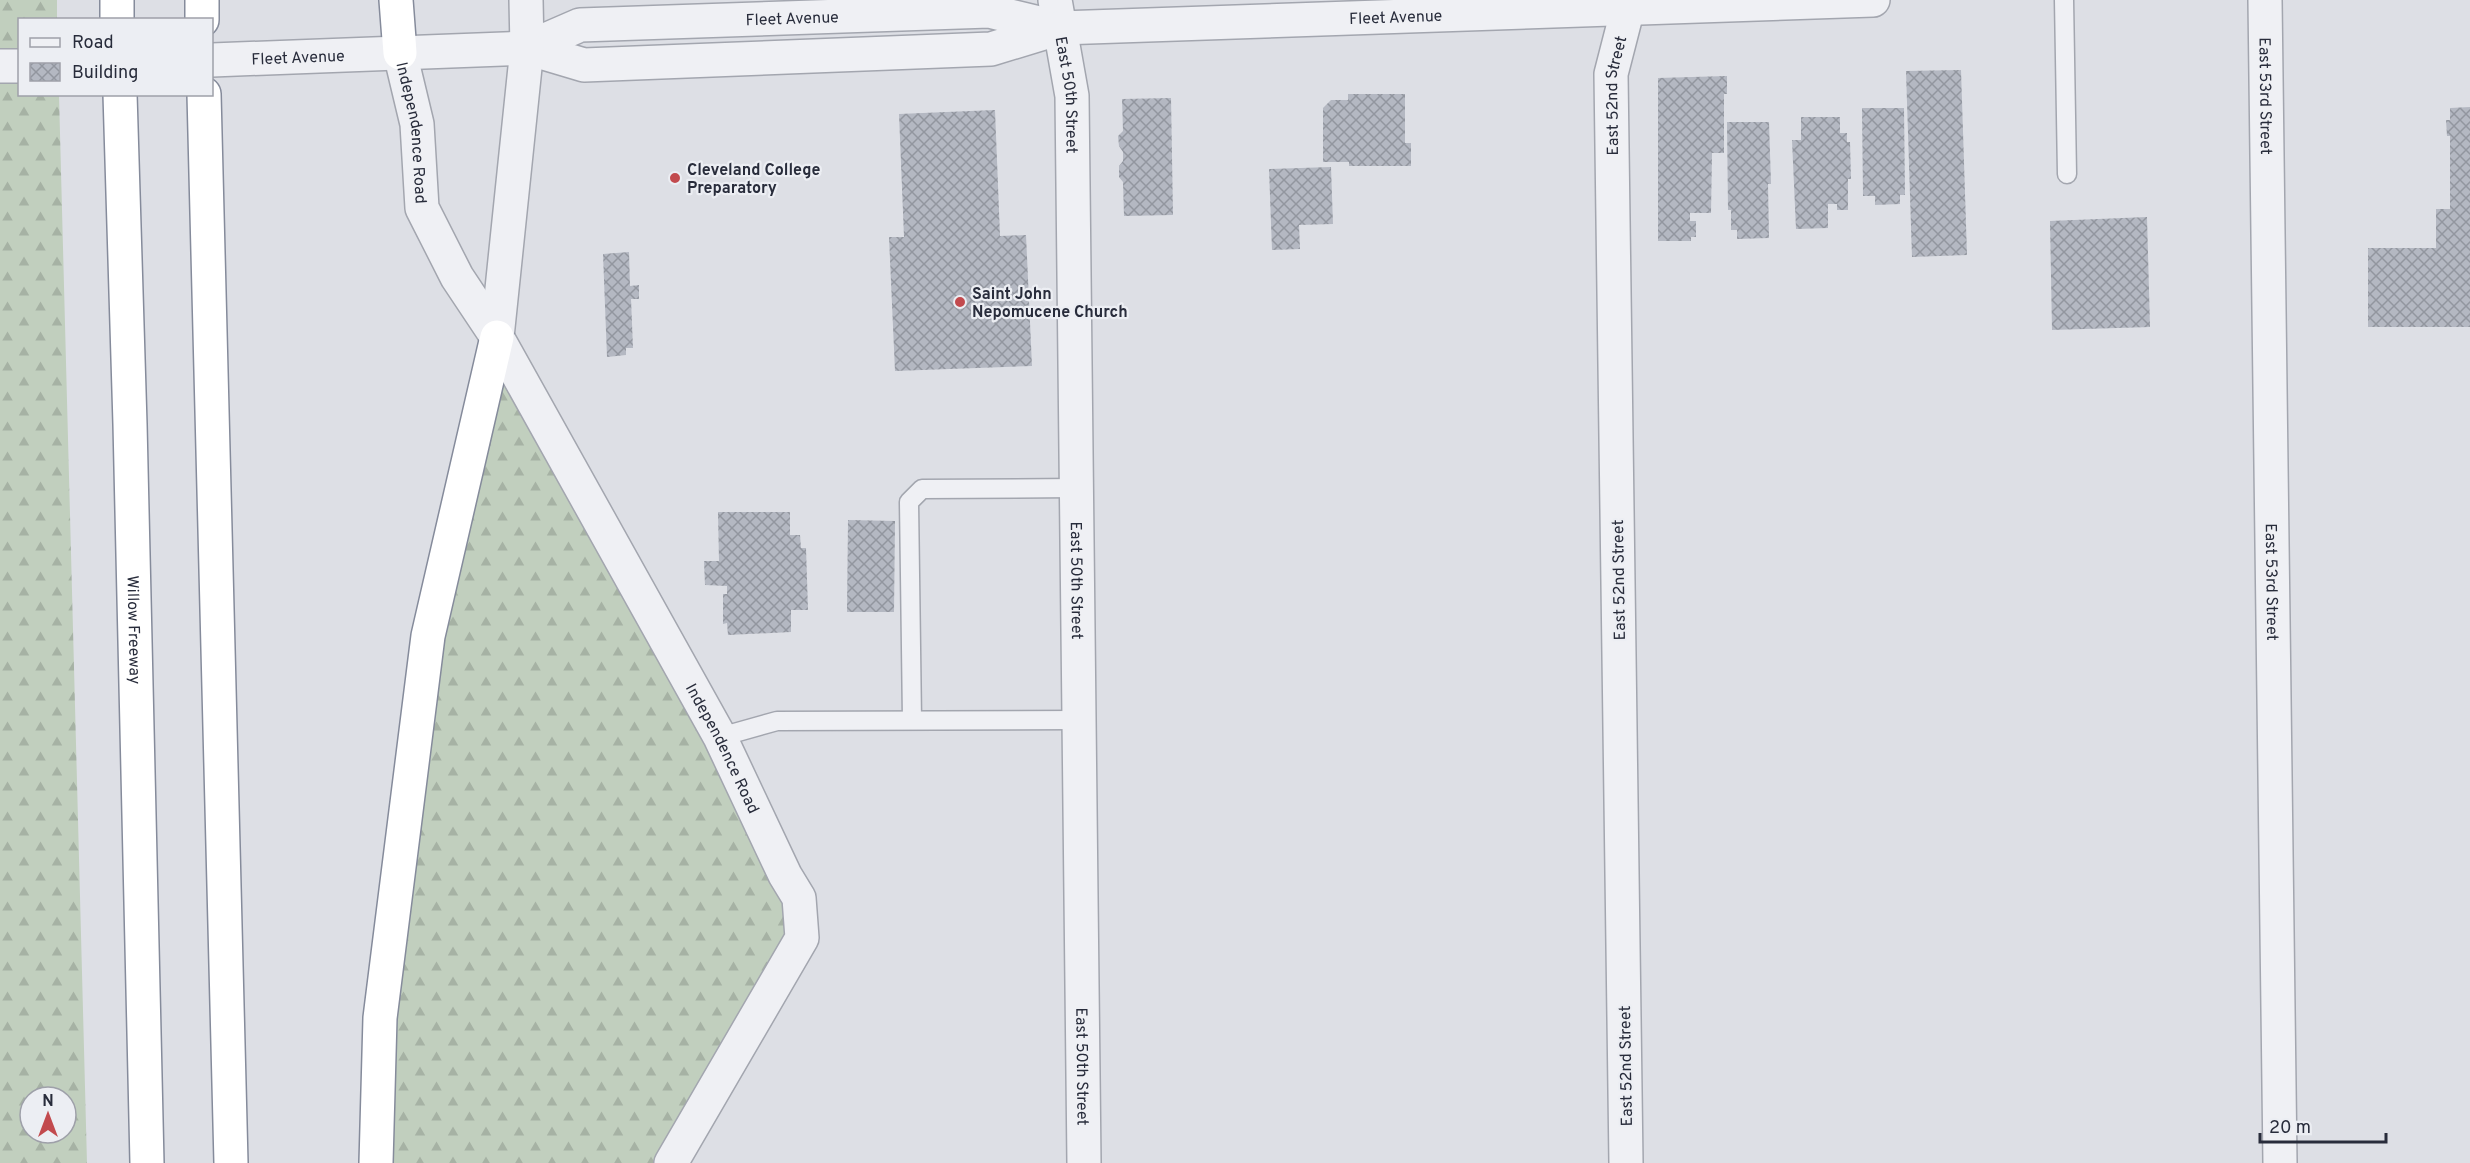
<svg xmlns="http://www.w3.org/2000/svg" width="2470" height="1163" font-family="Overpass,sans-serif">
  <defs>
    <pattern id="forest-firs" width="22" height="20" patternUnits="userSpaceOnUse" patternTransform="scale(1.5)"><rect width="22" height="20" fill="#c1cfbe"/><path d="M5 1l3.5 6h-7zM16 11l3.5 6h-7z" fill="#a6b2a4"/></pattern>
    <pattern id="building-cross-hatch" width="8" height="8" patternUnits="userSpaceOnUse" patternTransform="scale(1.5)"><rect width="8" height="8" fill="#b4b8c2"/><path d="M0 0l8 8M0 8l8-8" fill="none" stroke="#92969f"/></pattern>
  </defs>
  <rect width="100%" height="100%" fill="#dddfe5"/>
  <g fill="url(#forest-firs)" fill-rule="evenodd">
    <path d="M0,0h57v19l-37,1v74l39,1 28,1068h-87zM30,1097h36v36h-36z"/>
    <polygon points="497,337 720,737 802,938 671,1163 376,1163 428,636"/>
  </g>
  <g fill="url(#building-cross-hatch)">
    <polygon points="1961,70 1967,255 1912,257 1906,71"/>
    <polygon points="1727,76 1727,94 1724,94 1724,153 1712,153 1711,213 1690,213 1690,221 1696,221 1696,237 1691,237 1691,241 1658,241 1658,78"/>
    <polygon points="1348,94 1405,94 1405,143 1411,143 1411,166 1349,166 1349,162 1323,162 1323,108 1331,100 1348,100"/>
    <polygon points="1171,98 1173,215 1124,216 1123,182 1119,177 1119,166 1123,161 1123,152 1119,146 1118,136 1123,131 1122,99"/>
    <polygon points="2470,107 2470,327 2368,327 2368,248 2436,248 2436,209 2450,209 2450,136 2447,136 2446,120 2450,120 2450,108"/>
    <polygon points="1862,108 1904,108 1905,195 1900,195 1900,204 1875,205 1875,196 1863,196"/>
    <polygon points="995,110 1000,236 1026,235 1032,366 895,371 889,237 904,237 899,114"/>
    <polygon points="1801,117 1840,117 1840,133 1847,133 1847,142 1850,142 1851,179 1848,179 1848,210 1837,210 1837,204 1828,204 1828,228 1796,229 1792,140 1801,140"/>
    <polygon points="1727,122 1769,122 1771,184 1768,184 1769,238 1737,239 1737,230 1731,230 1731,210 1728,210"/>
    <polygon points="1331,167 1333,224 1299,225 1300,249 1272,250 1269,169"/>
    <polygon points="2147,217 2150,327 2052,330 2050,221"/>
    <polygon points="629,252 630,286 639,285 639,299 631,299 633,348 626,348 626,355 607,357 603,254"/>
    <polygon points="718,512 790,512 790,535 800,535 801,548 806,548 808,610 791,610 791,632 728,635 727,623 723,624 723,594 727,594 727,586 705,585 704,561 719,561"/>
    <polygon points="848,520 895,521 894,612 847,612"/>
  </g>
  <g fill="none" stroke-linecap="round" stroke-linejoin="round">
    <g stroke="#a3a6af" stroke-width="21">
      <g id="service">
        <polyline points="2064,0 2067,174"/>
        <polyline points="912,720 909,502 922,489 1077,488"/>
        <polyline points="720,737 777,721 1080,720"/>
      </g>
    </g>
    <g stroke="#a3a6af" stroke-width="36">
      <g id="minor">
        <polyline points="526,0 527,48"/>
        <path id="s1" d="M1055,0l17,96 12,1067"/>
        <path id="s2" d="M2265,0l15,1163"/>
        <path id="s3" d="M400,53l17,71 5,84 35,69 40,60 223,400 65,138 14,23 3,40 -131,225"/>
        <path id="s4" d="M1626,1163l-15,-1089 19,-74"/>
      </g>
    </g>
    <g stroke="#a3a6af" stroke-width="36">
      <g id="tertiary">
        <path id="s5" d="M527,48l53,-23 409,-14 71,17"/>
        <path id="s6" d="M212,60l315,-12 57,17 407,-16 69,-21 813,-28"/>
        <polyline points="0,66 20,66"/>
        <polyline points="497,337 527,48"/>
      </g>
    </g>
    <g stroke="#858b9b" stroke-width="36">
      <g id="motorway">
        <polyline points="117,0 117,20"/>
        <polyline points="202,0 202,20"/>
        <polyline points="396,0 400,53"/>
        <path id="s7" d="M120,94l10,330 17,739"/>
        <polyline points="204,94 231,1163"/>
        <polyline points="376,1163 380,1018 428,636 497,337"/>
      </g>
    </g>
    <use href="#service" stroke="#eff0f4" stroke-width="18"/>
    <use href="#minor" stroke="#eff0f4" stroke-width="33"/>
    <use href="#tertiary" stroke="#eff0f4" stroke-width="33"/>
    <use href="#motorway" stroke="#fff" stroke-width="33"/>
  </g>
  <g fill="#c24a4e" stroke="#eceef3" stroke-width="2">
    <circle cx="675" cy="178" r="6"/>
    <circle cx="960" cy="302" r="6"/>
  </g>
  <g text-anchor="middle" stroke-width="4.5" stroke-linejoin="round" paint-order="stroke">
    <g font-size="16" fill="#282c3b" stroke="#eceef3">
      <text dy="6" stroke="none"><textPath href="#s5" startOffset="270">Fleet Avenue</textPath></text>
      <text dy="6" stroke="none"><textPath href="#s6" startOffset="1190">Fleet Avenue</textPath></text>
      <text dy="6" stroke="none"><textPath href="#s6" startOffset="86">Fleet Avenue</textPath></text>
      <text dy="6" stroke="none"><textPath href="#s1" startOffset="96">East 50th Street</textPath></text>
      <text dy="6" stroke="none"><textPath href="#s4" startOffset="1068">East 52nd Street</textPath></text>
      <text dy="6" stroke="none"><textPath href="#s2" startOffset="96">East 53rd Street</textPath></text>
      <text dy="6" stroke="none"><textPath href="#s3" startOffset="81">Independence Road</textPath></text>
      <text transform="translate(1618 580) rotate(-91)" y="6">East 52nd Street</text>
      <text dy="6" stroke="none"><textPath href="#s1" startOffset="582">East 50th Street</textPath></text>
      <text dy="6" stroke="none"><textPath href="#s2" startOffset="582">East 53rd Street</textPath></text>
      <text dy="6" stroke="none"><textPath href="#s7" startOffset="536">Willow Freeway</textPath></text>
      <text dy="6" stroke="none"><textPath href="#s3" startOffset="776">Independence Road</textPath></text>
      <text transform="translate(1625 1066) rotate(-91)" y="6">East 52nd Street</text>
      <text dy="6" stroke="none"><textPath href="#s1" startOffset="1068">East 50th Street</textPath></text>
    </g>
    <g font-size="16" font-weight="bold" fill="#282c3b" stroke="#eceef3" text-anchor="start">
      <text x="687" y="175">Cleveland College<tspan x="687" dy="18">Preparatory</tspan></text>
      <text x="972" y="299">Saint John<tspan x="972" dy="18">Nepomucene Church</tspan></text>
    </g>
  </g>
  <rect x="18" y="18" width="195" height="78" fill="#eceef3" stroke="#9ea0a9" stroke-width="1.5"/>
  <rect x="30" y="38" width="30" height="9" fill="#eff0f4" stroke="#9ea0a9" stroke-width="1.5"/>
  <text x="72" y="48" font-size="18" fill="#282c3b">Road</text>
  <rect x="30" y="63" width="30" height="18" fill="url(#building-cross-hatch)" stroke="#9ea0a9" stroke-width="1.5"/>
  <text x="72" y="78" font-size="18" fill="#282c3b">Building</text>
  <g transform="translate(48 1115)"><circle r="28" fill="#eceef3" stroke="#9ea0a9" stroke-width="1.5"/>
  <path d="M0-4.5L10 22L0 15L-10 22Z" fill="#c24a4e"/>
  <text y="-9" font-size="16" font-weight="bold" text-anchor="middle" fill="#282c3b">N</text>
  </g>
  <path d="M2260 1133v9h126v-9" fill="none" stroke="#282c3b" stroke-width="3"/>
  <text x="2269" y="1133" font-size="18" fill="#282c3b" stroke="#eceef3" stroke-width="4.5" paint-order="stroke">20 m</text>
</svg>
